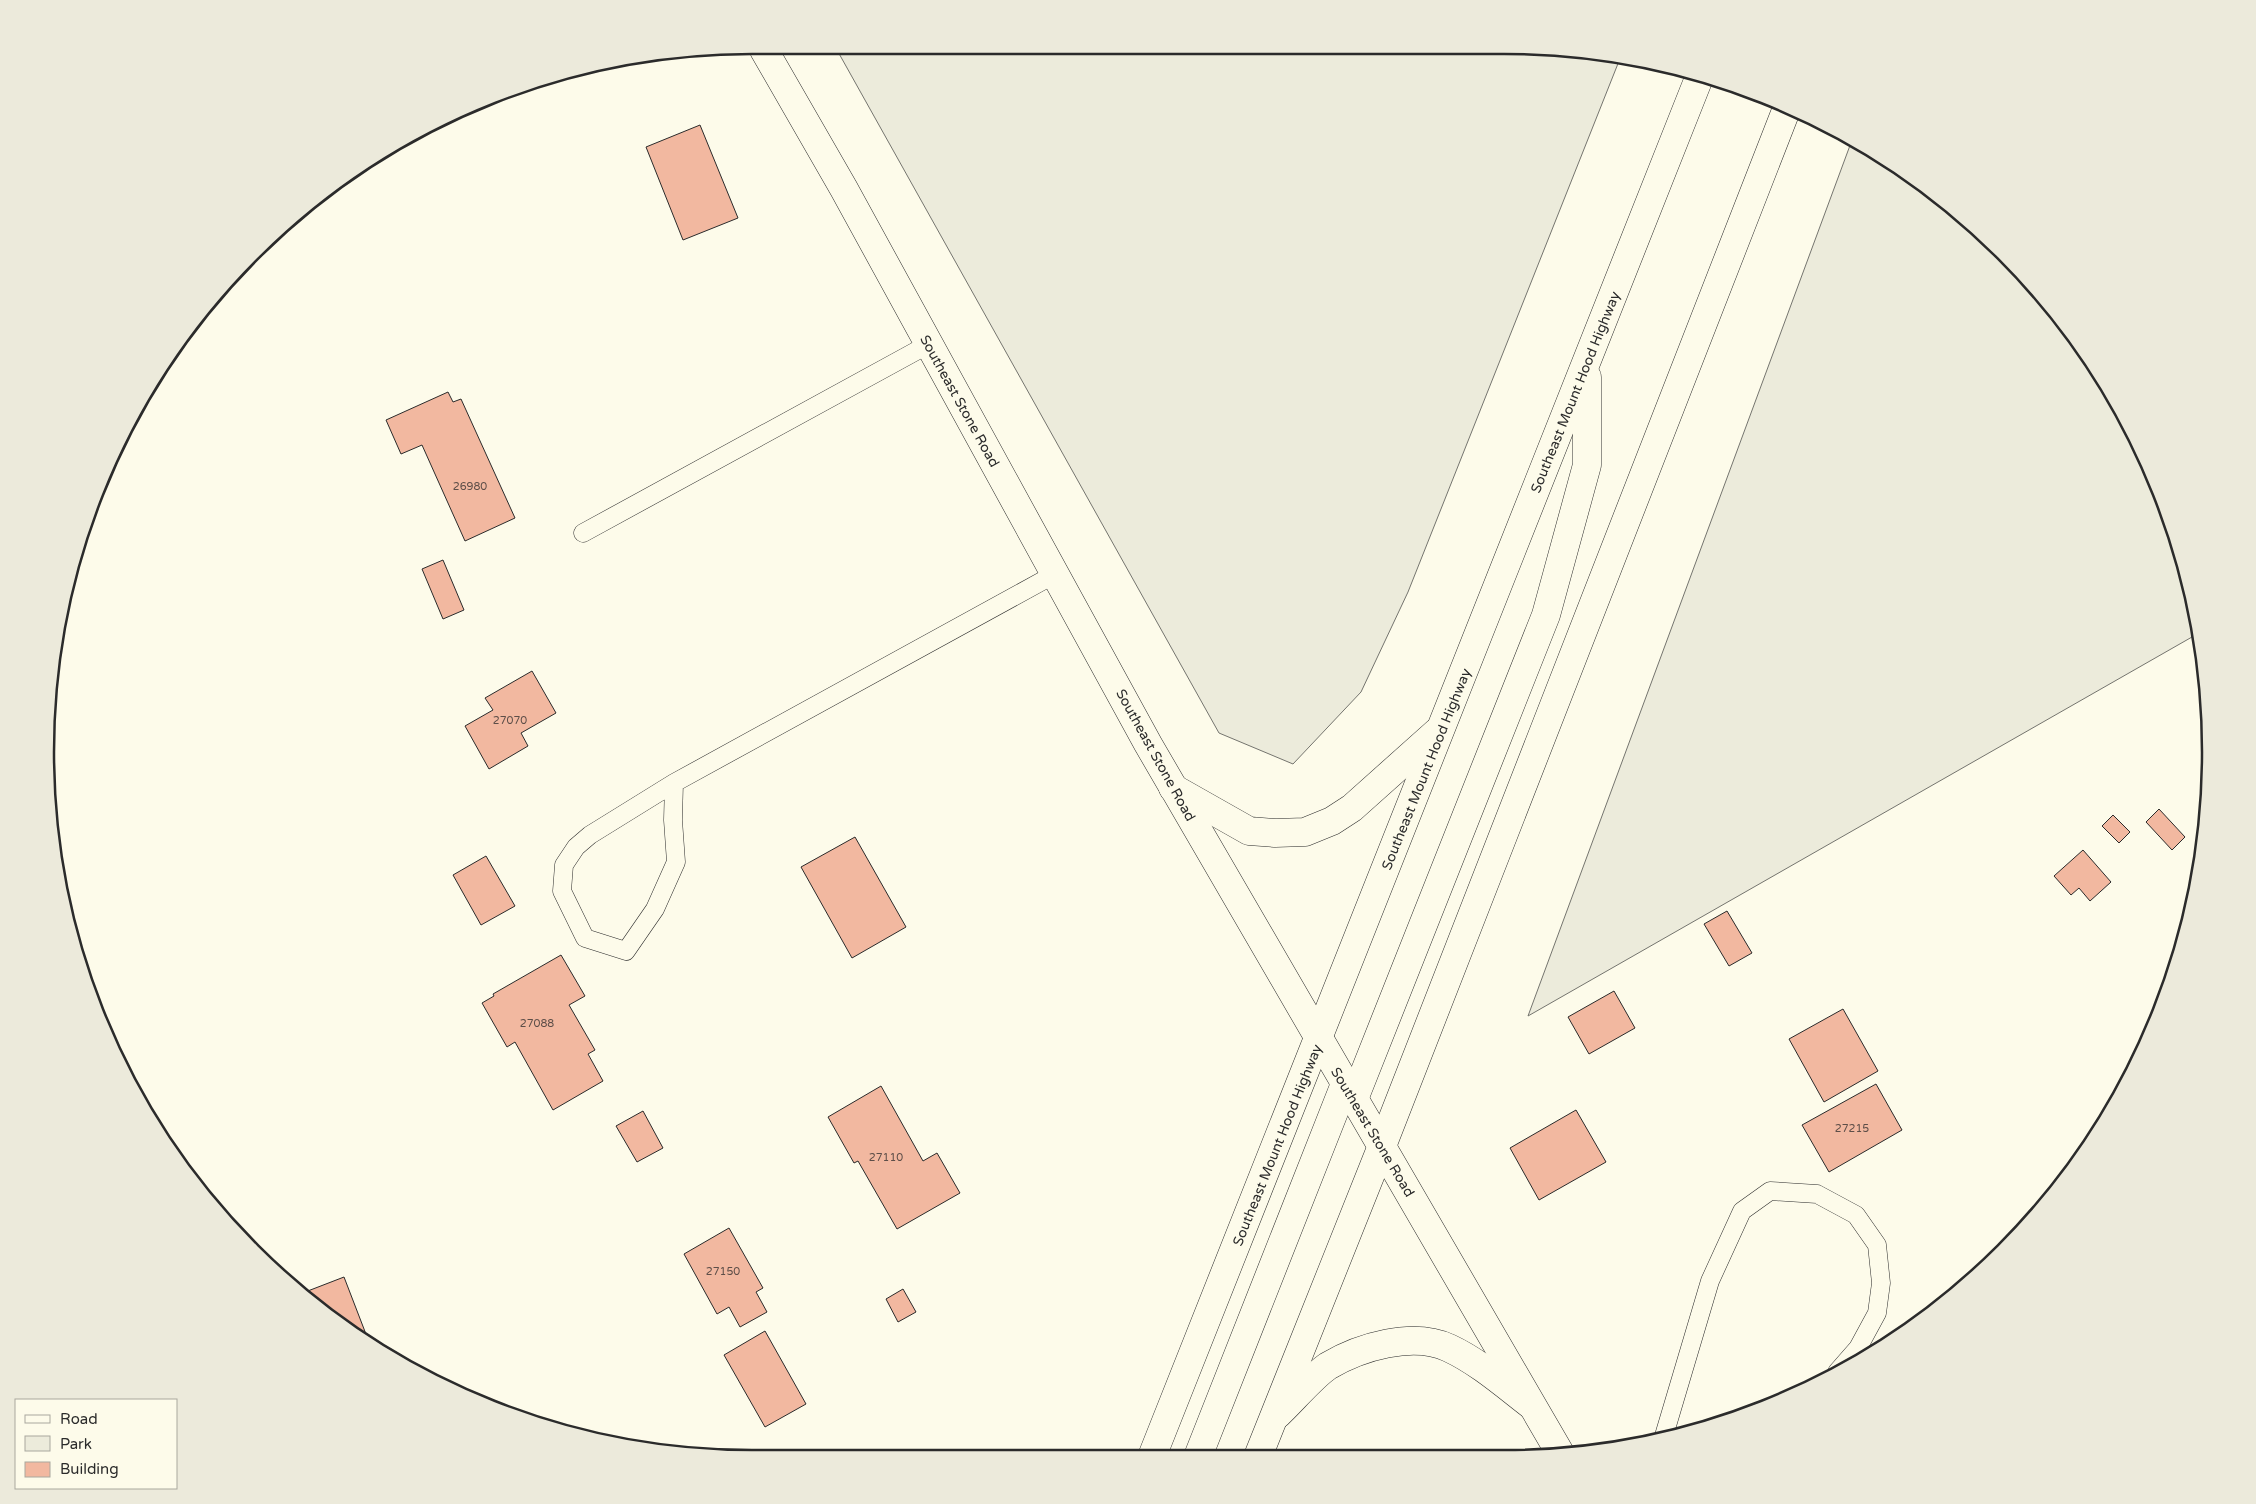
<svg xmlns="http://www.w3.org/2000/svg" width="2256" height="1504" font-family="'Varela Round',sans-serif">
  <rect width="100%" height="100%" fill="#fdfbea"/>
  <g fill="#ecebdb" stroke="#74746e">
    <polygon points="1504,45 1621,56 1408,592 1361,692 1293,764 1219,733 837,50"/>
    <polygon points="1852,140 1934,191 2004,252 2092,359 2157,481 2197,614 2199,633 1528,1016"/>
  </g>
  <g fill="#f2b8a0" stroke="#2b2b2b">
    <polygon points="700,125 738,218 683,240 646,147"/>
    <polygon points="448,392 453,402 461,399 515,518 465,541 422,445 401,454 386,420"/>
    <polygon points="443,560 464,610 443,619 422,569"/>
    <polygon points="532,671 556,713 521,733 528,746 489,769 465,726 493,710 485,698"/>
    <polygon points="2159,809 2185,837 2172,850 2146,822"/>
    <polygon points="2113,815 2130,832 2119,843 2102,826"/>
    <polygon points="855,837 906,927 852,958 801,867"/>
    <polygon points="2083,850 2111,882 2090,901 2079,888 2071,895 2054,876"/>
    <polygon points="486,856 515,906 481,925 453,875"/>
    <polygon points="1727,911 1752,953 1729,966 1704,924"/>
    <polygon points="561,955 585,996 569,1005 595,1050 588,1054 603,1081 553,1110 515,1042 507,1047 482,1003 494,996 493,994"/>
    <polygon points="1614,991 1635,1028 1589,1054 1568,1017"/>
    <polygon points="1843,1009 1878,1071 1824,1102 1789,1039"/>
    <polygon points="1876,1084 1902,1130 1829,1172 1802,1125"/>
    <polygon points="881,1086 923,1161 937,1153 960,1193 897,1229 858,1161 854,1163 828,1117"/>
    <polygon points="1576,1110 1606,1162 1539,1200 1510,1148"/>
    <polygon points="643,1111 663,1148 637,1162 616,1126"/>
    <polygon points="729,1228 763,1288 756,1292 767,1312 740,1327 729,1307 717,1314 684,1254"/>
    <polygon points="344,1277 369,1342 322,1313 300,1294"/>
    <polygon points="903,1289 916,1312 898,1322 886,1299"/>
    <polygon points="765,1331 806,1404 765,1427 724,1355"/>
  </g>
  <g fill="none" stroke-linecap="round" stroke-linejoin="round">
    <g stroke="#2b2b2b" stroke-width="19">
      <g id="lane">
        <polyline points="583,533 929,344"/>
        <polyline points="674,783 590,835 576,847 564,865 562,891 585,938 626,951 655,909 676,862 673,820 674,783 1055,574"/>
        <polyline points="1663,1439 1710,1281 1742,1211 1770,1191 1817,1194 1856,1215 1877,1245 1881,1283 1877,1313 1858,1348 1837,1372"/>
      </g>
    </g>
    <g stroke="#2b2b2b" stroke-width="29">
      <polyline id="secondary" points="764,50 844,189 1148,744 1560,1453"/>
    </g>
    <g stroke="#2b2b2b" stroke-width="29">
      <g id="highway">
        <polyline points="1173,788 1249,831 1275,833 1305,832 1332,821 1352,808 1437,732"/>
        <polyline points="1354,1099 1546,615 1587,465 1587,377"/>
        <path d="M1278,1414c14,-13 35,-38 50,-48 32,-19 85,-35 121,-18 30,14 56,37 82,57"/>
        <polyline points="1151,1459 1699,78"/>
        <polyline points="1197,1459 1345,1084"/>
        <polyline points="1257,1459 1382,1146 1787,108"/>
      </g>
    </g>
    <use href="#lane" stroke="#fdfbea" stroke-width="18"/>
    <use href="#secondary" stroke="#fdfbea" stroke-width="28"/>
    <use href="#highway" stroke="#fdfbea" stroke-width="28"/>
  </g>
  <g text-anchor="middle" stroke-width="4" stroke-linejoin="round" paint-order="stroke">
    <g font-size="11" fill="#5d4e48">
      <text x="470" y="490">26980</text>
      <text x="510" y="724">27070</text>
      <text x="537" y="1027">27088</text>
      <text x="1852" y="1132">27215</text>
      <text x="886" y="1161">27110</text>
      <text x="723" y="1275">27150</text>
    </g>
    <g font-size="14" fill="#2b2b2b" stroke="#fdfbea">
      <text transform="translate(1575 392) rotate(-68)" y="5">Southeast Mount Hood Highway</text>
      <text transform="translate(960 401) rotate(61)" y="5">Southeast Stone Road</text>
      <text transform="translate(1156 755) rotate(61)" y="5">Southeast Stone Road</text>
      <text transform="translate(1426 769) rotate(-68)" y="5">Southeast Mount Hood Highway</text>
      <text transform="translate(1373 1132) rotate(59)" y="5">Southeast Stone Road</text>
      <text transform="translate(1277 1145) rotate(-68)" y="5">Southeast Mount Hood Highway</text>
    </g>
  </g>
  <path d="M0 0H2256V1504H0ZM752 54H1504A698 698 0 0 1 2202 752V752A698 698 0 0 1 1504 1450H752A698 698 0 0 1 54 752V752A698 698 0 0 1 752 54Z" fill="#eceadb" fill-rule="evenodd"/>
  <path fill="none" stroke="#2b2b2b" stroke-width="2.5" d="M752 54H1504A698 698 0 0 1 2202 752V752A698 698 0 0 1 1504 1450H752A698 698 0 0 1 54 752V752A698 698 0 0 1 752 54Z"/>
  <rect x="15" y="1399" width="162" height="90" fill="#fdfbea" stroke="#a9a89e"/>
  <rect x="25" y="1415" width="25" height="8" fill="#fdfbea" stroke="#a9a89e"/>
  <text x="60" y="1424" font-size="15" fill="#2b2b2b">Road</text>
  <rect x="25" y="1436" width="25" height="15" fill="#ecebdb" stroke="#a9a89e"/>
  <text x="60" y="1449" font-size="15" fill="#2b2b2b">Park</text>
  <rect x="25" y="1462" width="25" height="15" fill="#f2b8a0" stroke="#a9a89e"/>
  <text x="60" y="1474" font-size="15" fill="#2b2b2b">Building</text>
</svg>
